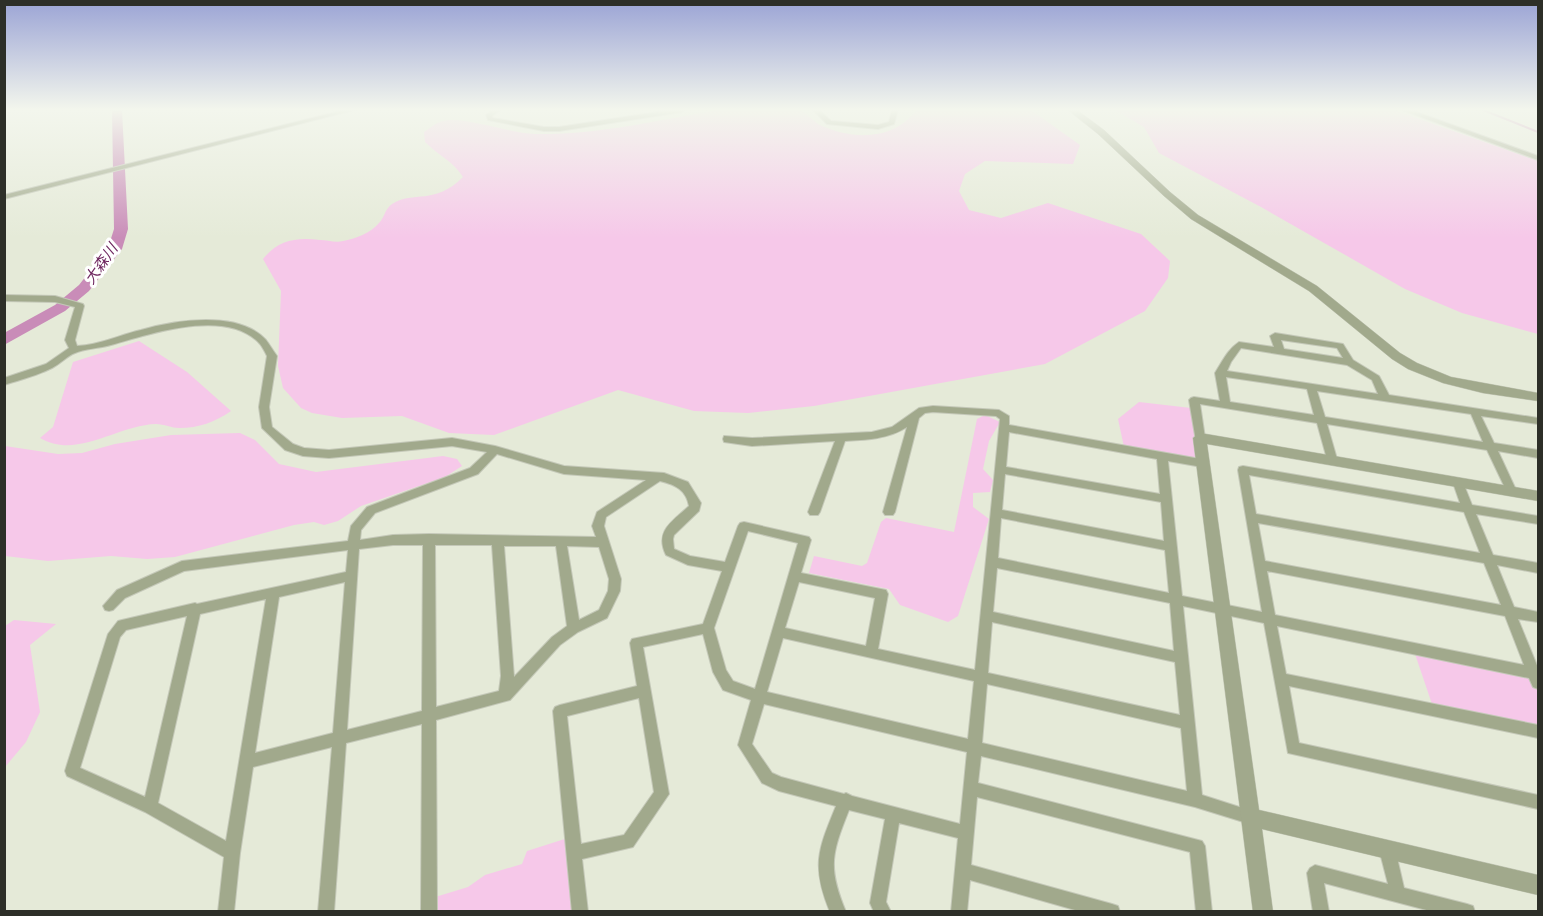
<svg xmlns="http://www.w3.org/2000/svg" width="1543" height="916" font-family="'Varela Round','Noto Sans JP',sans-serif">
  <rect width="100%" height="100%" fill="#e5ead8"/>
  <g fill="#f6c8e9">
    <path d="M719,110c25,0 53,-3 79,0 8,1 14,11 22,15 32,15 74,16 96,-15h115l49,35 -7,19 -88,-3 -20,13 -6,17 10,19 32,8 47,-15 93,31 29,27 -2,17 -23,33 -100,53 -231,42 -66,7 -54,-2 -76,-21 -124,45 -45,-2 -47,-17 -60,2 -30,-5 -11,-5 -18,-20 -5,-22 3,-75 -18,-32c15,-19 33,-22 57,-19 7,0 16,3 23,1 12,-2 28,-8 36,-18 6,-6 5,-13 13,-19 22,-14 42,2 71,-27 -10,-16 -24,-21 -38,-35l-1,-10c5,-3 10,-8 16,-10 19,-8 70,12 95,12 62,1 124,-14 184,-24z"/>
    <polygon points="1115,110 1394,110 1538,161 1538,334 1462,313 1405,289 1261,207 1159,153 1144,127"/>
    <path d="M139,341l48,31 44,39c-16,11 -32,17 -52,17 -7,0 -15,-4 -23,-4 -39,1 -79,36 -116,14l13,-11 20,-65z"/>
    <polygon points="1139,402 1191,408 1199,461 1124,447 1118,419"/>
    <polygon points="985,415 1000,422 989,441 983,469 993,480 990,492 973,493 973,507 989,519 958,616 948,622 900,605 889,589 809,573 814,556 862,566 867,563 881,522 886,518 954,532 977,419"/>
    <polygon points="240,433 255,440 279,464 316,472 443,456 457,459 462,466 445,477 361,506 338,521 324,525 314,522 294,525 175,557 147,559 111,556 48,561 5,556 5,446 58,454 82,453 115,444 171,435"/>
    <polygon points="14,620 56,624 30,645 40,712 26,742 5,767 5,626"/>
    <polygon points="1414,651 1532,675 1538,691 1538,730 1433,707"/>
    <polygon points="571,837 576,911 433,911 432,898 468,887 485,875 522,864 527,851"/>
  </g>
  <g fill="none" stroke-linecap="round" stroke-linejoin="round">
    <polyline stroke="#c98cb8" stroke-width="2" points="1483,110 1538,132"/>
    <polygon fill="#c98cb8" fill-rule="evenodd" points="112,110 122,110 128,229 122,249 89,291 65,311 4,345 4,333 55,305 79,285 108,248 114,229"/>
    <g stroke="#c4c8b8" stroke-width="2">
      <g id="minor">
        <polygon points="344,110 354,110 4,199 4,195"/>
        <polygon points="493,110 500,110 492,116 493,118 544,127 559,127 670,110 685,110 682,112 559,131 544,131 488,120 486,115"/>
        <polygon points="813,110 819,110 831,121 878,125 889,122 892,110 898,110 894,124 878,129 827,124"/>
        <polygon points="1402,110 1411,110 1538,156 1538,160"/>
        <path d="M4,295l51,1 28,8 1,2 -9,34 2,6c23,-1 42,-11 64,-16 34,-10 98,-20 125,10 4,5 7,11 11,16l-8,51 3,20 21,17 11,4 25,2 123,-12 43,8 69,20 100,7 24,9 13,21 -2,8 -25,24 -1,4 1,10 16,7 35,6 13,-36 2,-3 4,-1 65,15 2,3 -10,33 85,17 2,4 -10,55 97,21 25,-251 -4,-3 -63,-4 -8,1 -6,5 -24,94 -2,3h-8l-2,-3 24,-85c-18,12 -41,13 -62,14l-25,71 -2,3h-8l-2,-3 27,-71 -83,5 -28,-4 -1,-3 1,-3 28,2 120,-6 20,-5 27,-19 14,-2 66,4 10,6v9l197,35 1,3 -5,4 -34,-6 14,135 80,16 -24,-142 1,-3 4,-1 217,37 -7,-20 1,-3h8l10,25 66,11v8l-62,-10 17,41 45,8v10l-41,-8 17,42 24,5v10l-20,-3 20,49v21l-5,-2 -4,-9 -252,-52 9,48 252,51v13l-249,-52 10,57 239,52v14l-250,-56 -24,-130 -81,-17 19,189 53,17 2,5 -2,5 -5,2 -55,-17 -214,-51 -3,27 224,58 3,5 7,66h-16l-6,-60 -213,-55 -6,68 141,39 6,2 2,6h-38l-112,-32 -3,32h-16l7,-74 -59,-15 -13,79 5,10h-17l-4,-9 15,-84 -36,-9c-17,43 -22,57 -3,102h-16c-19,-46 -12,-62 6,-106l-57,-15 -17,-8 -24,-38 13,-45 -28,-10 -10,-18 -10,-38 -60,13 26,147 -36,53 -51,12 6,53h-16l-19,-201 2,-4 5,-2 77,-19 -7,-43 2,-4 71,-15 19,-53 -34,-6 -22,-10c-12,-24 7,-34 23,-49 -3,-16 -13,-21 -29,-25l-54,36 -2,9 17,53 -1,12 -13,27 -29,14 -18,13 -50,55 -74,20 1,192h-16l1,-188 -76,19 -12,169h-16l14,-165 -79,20 -13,86 -6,59h-16l6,-55 -79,-45 -78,-36 -2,-5 43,-137 10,-13 4,-1 73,-17 2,1 149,-32 2,-22 -164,21 -59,27 -12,12 -4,1 -4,-1 -2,-4 14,-16 65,-29 166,-20 3,-15 16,-19 103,-39 17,-16 -35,-6 -123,12 -26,-2 -18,-6 -23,-22 -3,-21 8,-51c-2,-4 -4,-8 -7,-12 -33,-37 -110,-10 -149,1 -10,3 -28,4 -36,8 -8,3 -15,11 -23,15 -14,7 -32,12 -48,17v-7l42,-14 23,-16 -4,-8 10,-33 -20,-5 -51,-1zM1009,432l148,27 3,35 -154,-27zM497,454l67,20 82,6 -49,32 -5,14 4,11 -167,-3 -36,1 -33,5 1,-10 14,-17 103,-39zM1005,474l156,28 3,39 -162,-31zM1249,475l215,37 16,41 -224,-39zM1001,518l164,32 4,43 -171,-35zM1258,523l226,40 17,42 -236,-44zM748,531l50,12 -43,146 -22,-8 -7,-11 -12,-42zM393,545h30l-1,166 -75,19 12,-181zM435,545h57l9,131 -2,15 -63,16zM504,546h52l11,80 -15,11 -38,40zM567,546l32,1 10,32 -1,12 -9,19 -20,10zM997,568l173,35 4,48 -181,-39zM1267,571l238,45 19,49 -249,-50zM345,582l-12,151 -78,20 24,-156zM799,582l76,16 -9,48 -81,-18zM266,599l-40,242 -68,-38 42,-189zM187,616l-42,181 -65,-29 40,-131 6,-7zM992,622l183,40 5,53 -192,-42zM783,638l191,43 -6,58 -201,-47zM987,684l194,44 6,63 -205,-48zM639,698l15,94 -30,43 -43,9 -14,-128zM764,704l203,48 -7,72 -108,-28 -6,-3 -2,1 -63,-17 -9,-4 -20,-29z"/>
        <path d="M1275,333l68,11 10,16 26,16 10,19 149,23v6l-57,-8 13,27 44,7v8l-40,-7 19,41 -1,3h-8l-1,-3 -20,-42 -160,-26 10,35 -5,4 -5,-4 -10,-36 -117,-19 5,34 -1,3h-8l-7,-41 2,-2 3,-1 26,4 -5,-28c7,-11 13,-24 24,-31l35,5 -4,-11zM1281,340l56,8 6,10 -59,-9zM1241,348l106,17 25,15 6,14 -151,-23 4,-9zM1226,377l81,12 7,26 -84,-13zM1317,391l154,23 12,28 -158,-25z"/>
        <polygon points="1387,841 1392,844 1395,849 1404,888 1467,904 1473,906 1475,912 1434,912 1324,883 1329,912 1313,912 1307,873 1310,868 1315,865 1388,884 1379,849 1382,844"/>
      </g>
    </g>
    <g stroke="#c4c8b8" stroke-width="1">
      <g id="tertiary">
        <polygon points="1068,110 1077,110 1104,130 1170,192 1198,215 1317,286 1400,353 1417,363 1451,377 1538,393 1538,401 1483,393 1443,383 1408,369 1392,359 1309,291 1191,219 1164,196 1098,134"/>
        <polygon points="1200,433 1538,491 1538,501 1207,444 1259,810 1538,875 1538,895 1262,829 1273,912 1253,912 1193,438"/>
      </g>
    </g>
    <use href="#minor" fill="#a1a98c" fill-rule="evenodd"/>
    <use href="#tertiary" fill="#a1a98c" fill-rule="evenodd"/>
  </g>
  <linearGradient id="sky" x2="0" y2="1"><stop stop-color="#9ba4d5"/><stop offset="0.46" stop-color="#f3f6ed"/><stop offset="1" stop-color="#f3f6ed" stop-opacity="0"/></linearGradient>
  <rect width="1543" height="238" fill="url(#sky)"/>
  <g text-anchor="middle" stroke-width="6" stroke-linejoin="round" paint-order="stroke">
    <g font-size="15" font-style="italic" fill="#6e265f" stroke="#fff">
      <text transform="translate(101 264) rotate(-55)" y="5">大森川</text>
    </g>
  </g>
  <rect width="1543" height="916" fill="none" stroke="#2d2f28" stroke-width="12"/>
</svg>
